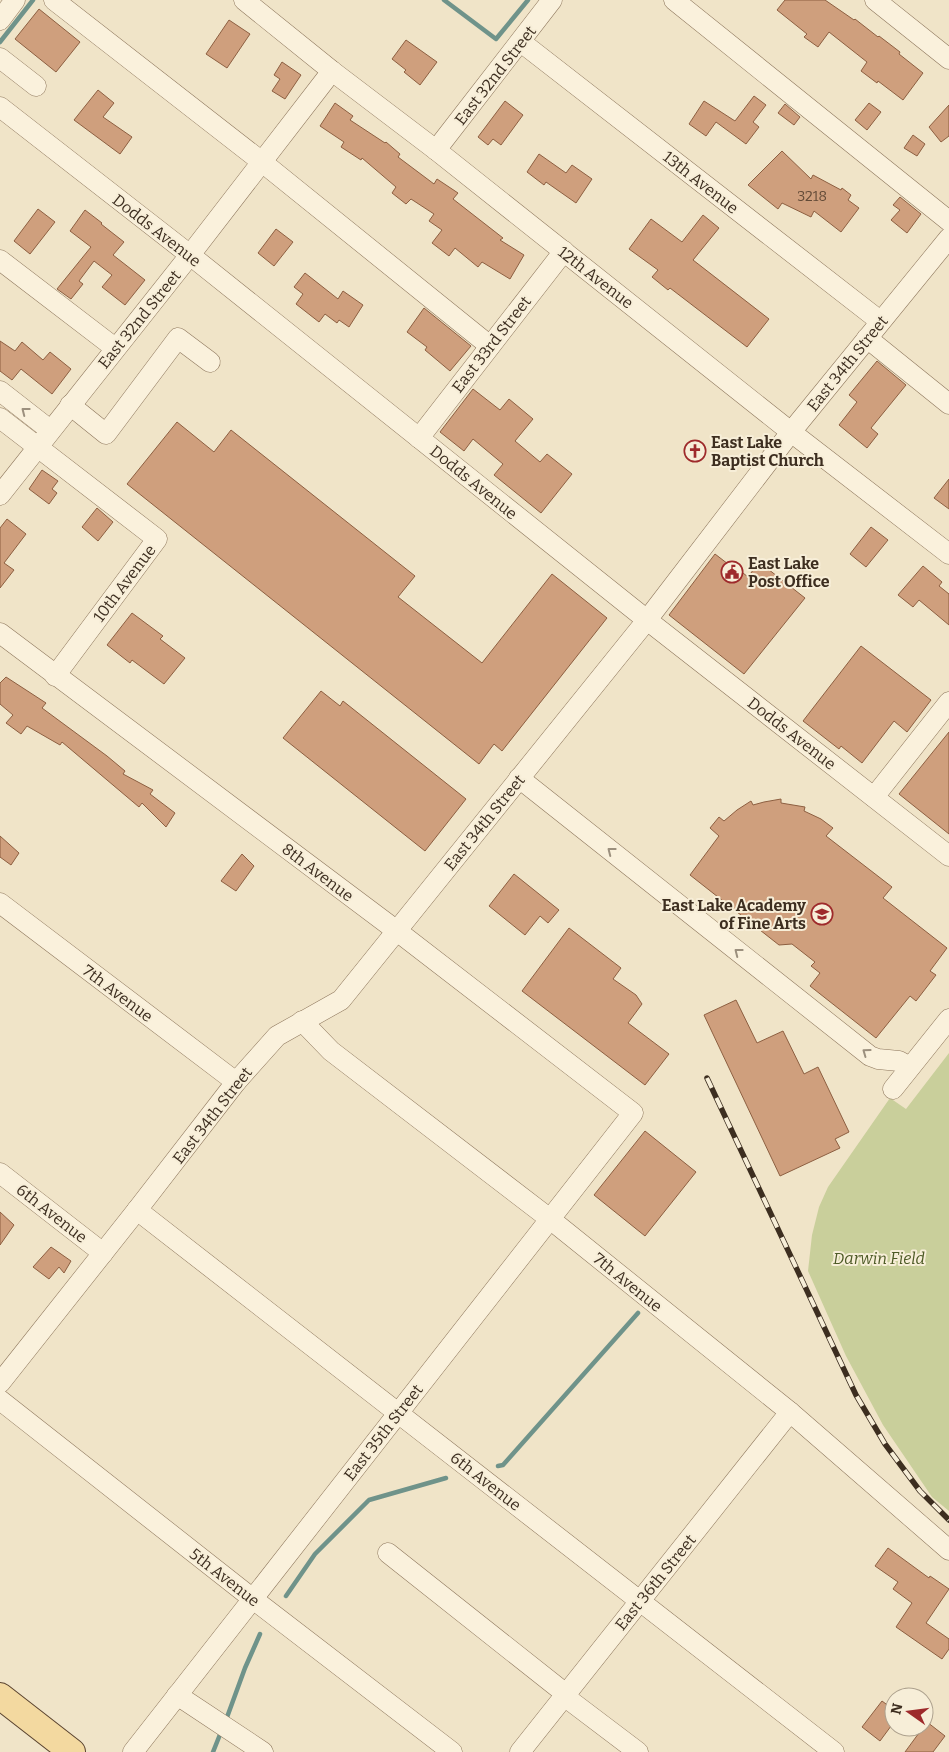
<svg xmlns="http://www.w3.org/2000/svg" width="949" height="1752" font-family="Bitter,serif">
  <rect width="100%" height="100%" fill="#f0e4c8"/>
  <polygon fill="#c9cf9b" points="949,1053 949,1511 932,1497 883,1425 846,1356 808,1271 812,1235 819,1207 828,1187 890,1098 906,1109"/>
  <g fill="none" stroke-linecap="round" stroke-linejoin="round">
    <g stroke="#6f938a" stroke-width="4.5">
      <polyline points="444,0 496,39 528,0"/>
      <polyline points="0,42 33,0"/>
      <polyline points="498,1466 503,1465 638,1313"/>
      <polyline points="286,1596 315,1554 369,1500 446,1478"/>
      <polyline points="226,1720 245,1668 260,1634"/>
      <polyline points="213,1752 221,1732"/>
    </g>
  </g>
  <g fill="#cf9f7d" stroke="#8d5f41">
    <polygon points="785,0 825,0 854,20 855,19 878,37 879,36 900,52 899,54 923,73 903,100 878,81 877,83 861,71 867,62 829,32 818,47 804,37 807,34 777,10"/>
    <polygon points="39,9 80,42 56,72 15,39"/>
    <polygon points="229,20 250,34 227,68 206,54"/>
    <polygon points="406,40 437,62 420,85 404,72 406,70 392,59"/>
    <polygon points="282,62 301,75 285,99 272,91 280,79 274,75"/>
    <polygon points="98,90 114,103 103,117 132,137 120,154 74,120"/>
    <polygon points="754,96 766,105 753,122 759,127 746,144 716,122 706,136 689,124 704,101 735,121"/>
    <polygon points="505,101 523,115 501,145 493,139 488,145 478,137"/>
    <polygon points="335,103 353,116 350,120 385,143 386,142 400,154 398,157 434,184 437,179 458,193 453,199 503,238 500,240 524,255 510,279 482,262 478,267 455,248 449,256 432,243 442,230 429,221 434,214 411,199 406,204 392,193 396,187 362,158 361,160 341,147 344,142 320,126"/>
    <polygon points="869,103 881,112 867,130 855,120"/>
    <polygon points="785,104 800,117 794,125 778,113"/>
    <polygon points="949,105 949,136 941,142 929,127"/>
    <polygon points="913,135 925,144 917,156 904,148"/>
    <polygon points="782,151 811,179 813,175 841,190 842,188 851,195 848,200 859,208 841,232 814,211 811,217 782,203 778,209 748,185"/>
    <polygon points="539,154 566,173 572,165 592,179 576,203 546,182 544,185 527,172"/>
    <polygon points="900,197 921,214 907,233 891,220 900,210 893,205"/>
    <polygon points="38,209 55,222 30,254 14,241"/>
    <polygon points="85,210 102,223 101,224 124,242 113,255 145,280 125,305 102,287 112,275 94,261 79,281 83,284 71,299 57,289 91,247 70,231"/>
    <polygon points="703,215 719,228 693,260 769,319 747,347 670,288 668,290 652,277 658,270 629,249 651,219 682,242"/>
    <polygon points="276,229 293,242 274,266 258,253"/>
    <polygon points="305,273 338,299 343,291 363,305 349,327 339,320 337,323 325,314 319,322 296,304 303,294 294,287"/>
    <polygon points="424,308 471,346 450,371 425,350 427,347 407,332"/>
    <polygon points="0,341 15,351 22,342 43,360 50,352 71,369 52,394 21,369 12,380 0,371"/>
    <polygon points="877,361 906,385 871,428 878,434 867,448 839,425 857,402 849,395"/>
    <polygon points="473,389 500,410 509,399 533,419 515,441 540,462 547,454 572,474 541,513 494,475 503,464 473,439 464,451 440,432"/>
    <polygon points="177,422 214,452 231,430 415,576 398,597 482,663 552,574 607,618 502,751 494,744 479,764 127,484"/>
    <polygon points="42,470 58,481 52,489 57,493 49,504 29,489"/>
    <polygon points="949,479 949,509 934,498"/>
    <polygon points="97,508 113,522 98,541 82,527"/>
    <polygon points="7,519 26,534 4,563 14,570 0,588 0,528"/>
    <polygon points="871,527 888,540 866,567 850,554"/>
    <polygon points="715,554 741,574 743,573 748,577 759,562 805,598 744,674 669,615"/>
    <polygon points="923,566 942,582 939,586 949,594 949,625 919,600 913,607 898,595"/>
    <polygon points="132,613 163,636 160,639 185,658 164,684 132,660 130,663 107,645"/>
    <polygon points="861,646 931,700 907,732 894,721 862,763 841,746 839,749 803,721"/>
    <polygon points="6,677 46,703 42,708 107,756 125,771 123,774 153,790 150,794 175,813 166,827 142,803 139,807 62,742 60,745 27,726 21,734 6,723 13,715 0,704 0,683"/>
    <polygon points="321,691 340,706 343,701 466,799 425,851 283,738"/>
    <polygon points="949,732 949,834 899,794"/>
    <polygon points="781,799 781,803 805,807 804,811 821,819 833,828 826,836 892,887 883,898 947,948 930,971 936,975 916,1001 910,996 876,1038 810,986 820,973 811,966 815,962 792,944 779,945 690,875 719,836 710,828 719,817 724,821 737,810 751,801 753,805 764,802"/>
    <polygon points="0,836 19,853 11,865 0,857"/>
    <polygon points="242,854 254,866 236,891 221,881"/>
    <polygon points="514,874 559,910 548,923 540,916 525,935 489,906"/>
    <polygon points="569,928 621,968 613,979 636,995 642,1004 628,1023 669,1054 645,1085 522,991"/>
    <polygon points="736,1000 757,1043 783,1031 804,1074 818,1067 849,1132 835,1139 840,1148 780,1176 704,1015"/>
    <polygon points="645,1131 696,1172 645,1236 594,1195"/>
    <polygon points="0,1212 14,1225 0,1245"/>
    <polygon points="51,1247 71,1261 64,1273 59,1267 49,1279 33,1267"/>
    <polygon points="888,1548 929,1578 930,1576 949,1589 926,1623 949,1639 949,1649 942,1659 896,1627 912,1603 893,1589 898,1582 875,1566"/>
    <polygon points="882,1701 894,1710 894,1722 880,1741 862,1727"/>
    <polygon points="927,1722 945,1736 933,1752 905,1752"/>
  </g>
  <g fill="none" stroke-linecap="round" stroke-linejoin="round">
    <g stroke="#8d765c" stroke-width="21">
      <g id="minor">
        <polyline points="54,0 262,162 490,346"/>
        <polyline points="244,0 332,71 436,150 791,432 949,554"/>
        <polyline points="674,0 949,221"/>
        <polyline points="875,0 949,59"/>
        <polyline points="0,20 15,0"/>
        <polyline points="521,42 880,321"/>
        <polyline points="0,58 36,86"/>
        <polyline points="0,107 190,255 647,620 949,856"/>
        <polyline points="436,150 552,0"/>
        <polyline points="0,260 115,348"/>
        <polyline points="867,338 949,404"/>
        <polyline points="0,391 50,430"/>
        <polyline points="70,405 106,434 178,338 210,362"/>
        <polyline points="0,418 157,539 55,676"/>
        <polyline points="419,438 564,251"/>
        <polyline points="0,495 190,255 332,71"/>
        <polyline points="0,633 397,931 633,1113 133,1752"/>
        <polyline points="519,778 870,1056 878,1059 899,1061 910,1067"/>
        <polyline points="874,797 949,702"/>
        <polyline points="0,903 236,1082"/>
        <polyline points="302,1021 331,1051 550,1219 790,1412 949,1550"/>
        <polyline points="893,1089 949,1019"/>
        <polyline points="0,1173 103,1253"/>
        <polyline points="137,1210 834,1752"/>
        <polyline points="0,1383 137,1210 236,1082 277,1036 341,1000 647,620 791,432 949,238"/>
        <polyline points="0,1400 253,1599 452,1752"/>
        <polyline points="388,1553 566,1694"/>
        <polyline points="177,1695 263,1752"/>
        <polyline points="564,1696 638,1752"/>
        <polyline points="520,1752 790,1412"/>
      </g>
    </g>
    <g stroke="#5b4430" stroke-width="28">
      <polyline id="major" points="0,1696 72,1752"/>
    </g>
    <use href="#minor" stroke="#faf1dc" stroke-width="20"/>
    <use href="#major" stroke="#f3d9a0" stroke-width="26"/>
    <g stroke="#3d2e20" stroke-width="5.5">
      <polyline id="rail" points="707,1078 856,1395 885,1444 920,1491 949,1520"/>
    </g>
    <use href="#rail" stroke="#f7eed8" stroke-width="4" stroke-dasharray="11" stroke-linecap="butt"/>
  </g>
  <defs><path id="oneway-chevron" d="M-2-3.5L2.5 0L-2 3.5" fill="none" stroke-width="1.6" stroke-linecap="round" stroke-linejoin="round" transform="scale(1.25)"/></defs>
  <g stroke="#9c907e">
    <use href="#oneway-chevron" transform="translate(25 411) rotate(-142)"/>
    <use href="#oneway-chevron" transform="translate(611 851) rotate(-142)"/>
    <use href="#oneway-chevron" transform="translate(738 952) rotate(-142)"/>
    <use href="#oneway-chevron" transform="translate(866 1052) rotate(-144)"/>
  </g>
  <defs>
    <g id="church-ring" transform="scale(1.125)"><circle r="9.5" fill="#f7eed8" stroke="#9e2a2b" stroke-width="1.5"/><path d="M-1.2-6h2.4v3.5h3.3v2.4h-3.3V6h-2.4V-.1h-3.3v-2.4h3.3Z" fill="#9e2a2b"/></g>
    <g id="civic-ring" transform="scale(1.125)"><circle r="9.5" fill="#f7eed8" stroke="#9e2a2b" stroke-width="1.5"/><path d="M-.6-6.5H3V-4.5H.6V-3L4-1V1h2V6H-6V1h2V-1L-.6-3ZM-1.2 2.5V6h2.4V2.5Z" fill="#9e2a2b"/></g>
    <g id="school-ring" transform="scale(1.125)"><circle r="9.5" fill="#f7eed8" stroke="#9e2a2b" stroke-width="1.5"/><path d="M0-5L7-2L0 1L-7-2ZM-4 1L0 2.5L4 1V4Q0 6-4 4Z" fill="#9e2a2b"/></g>
  </defs>
  <g fill-rule="evenodd">
    <use href="#church-ring" x="695" y="451"/>
    <use href="#civic-ring" x="732" y="572"/>
    <use href="#school-ring" x="822" y="914"/>
  </g>
  <g text-anchor="middle" stroke-width="4" stroke-linejoin="round" paint-order="stroke">
    <g font-size="14" fill="#624a37">
      <text x="812" y="201">3218</text>
    </g>
    <g font-size="16" fill="#3d2e20" stroke="#f7eed8">
      <text transform="translate(495 75) rotate(-52)" y="6">East 32nd Street</text>
      <text transform="translate(701 182) rotate(38)" y="6">13th Avenue</text>
      <text transform="translate(157 230) rotate(38)" y="6">Dodds Avenue</text>
      <text transform="translate(596 277) rotate(38)" y="6">12th Avenue</text>
      <text transform="translate(139 319) rotate(-51)" y="6">East 32nd Street</text>
      <text transform="translate(491 344) rotate(-52)" y="6">East 33rd Street</text>
      <text transform="translate(847 363) rotate(-51)" y="6">East 34th Street</text>
      <text transform="translate(474 482) rotate(39)" y="6">Dodds Avenue</text>
      <text transform="translate(124 583) rotate(-53)" y="6">10th Avenue</text>
      <text transform="translate(792 733) rotate(38)" y="6">Dodds Avenue</text>
      <text transform="translate(484 822) rotate(-51)" y="6">East 34th Street</text>
      <text transform="translate(318 872) rotate(37)" y="6">8th Avenue</text>
      <text transform="translate(118 993) rotate(37)" y="6">7th Avenue</text>
      <text transform="translate(212 1115) rotate(-52)" y="6">East 34th Street</text>
      <text transform="translate(52 1213) rotate(38)" y="6">6th Avenue</text>
      <text transform="translate(628 1282) rotate(39)" y="6">7th Avenue</text>
      <text transform="translate(383 1432) rotate(-52)" y="6">East 35th Street</text>
      <text transform="translate(486 1481) rotate(38)" y="6">6th Avenue</text>
      <text transform="translate(225 1577) rotate(38)" y="6">5th Avenue</text>
      <text transform="translate(655 1582) rotate(-51)" y="6">East 36th Street</text>
    </g>
    <g font-size="16" font-weight="bold" fill="#3d2e20" stroke="#f7eed8" text-anchor="start">
      <text x="711" y="448">East Lake<tspan x="711" dy="18">Baptist Church</tspan></text>
      <text x="748" y="569">East Lake<tspan x="748" dy="18">Post Office</tspan></text>
      <text x="806" y="911" text-anchor="end">East Lake Academy<tspan x="806" dy="18">of Fine Arts</tspan></text>
    </g>
    <g font-size="16" font-style="italic" fill="#4d5a26" stroke="#f7eed8">
      <text x="879" y="1264">Darwin Field</text>
    </g>
  </g>
  <g transform="translate(909 1712) rotate(284)"><circle r="24" fill="#f7eed8" stroke="#ada18e"/>
  <path d="M0-4L9 19L0 12L-9 19Z" fill="#9e2a2b"/>
  <text y="-8" font-size="14" font-weight="bold" text-anchor="middle" fill="#3d2e20">N</text>
  </g>
</svg>
